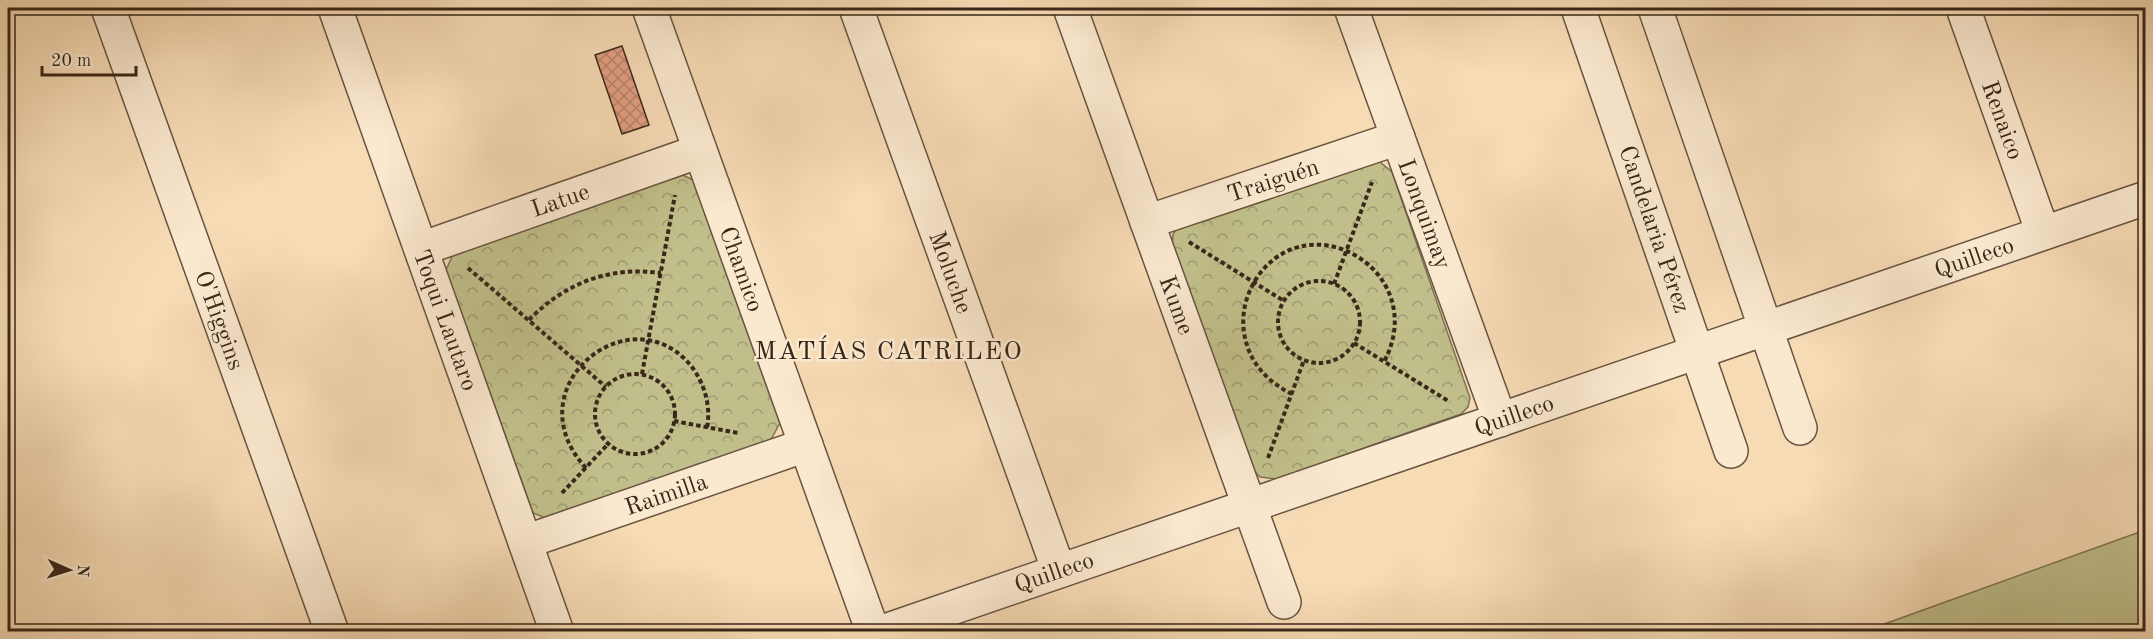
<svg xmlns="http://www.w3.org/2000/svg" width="2153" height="639" font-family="'Old Standard TT',serif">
  <defs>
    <pattern id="park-crowns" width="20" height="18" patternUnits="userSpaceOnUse" patternTransform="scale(1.5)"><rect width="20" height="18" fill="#c0bf8b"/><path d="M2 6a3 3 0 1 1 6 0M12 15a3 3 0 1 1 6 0" fill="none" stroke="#9d9b71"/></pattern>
    <pattern id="building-cross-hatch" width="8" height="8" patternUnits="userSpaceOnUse" patternTransform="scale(1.5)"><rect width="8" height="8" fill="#e29f83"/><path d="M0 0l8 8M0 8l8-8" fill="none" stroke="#b8826a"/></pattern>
  </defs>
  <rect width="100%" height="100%" fill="#f7dbb5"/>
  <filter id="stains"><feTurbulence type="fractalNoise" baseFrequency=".00333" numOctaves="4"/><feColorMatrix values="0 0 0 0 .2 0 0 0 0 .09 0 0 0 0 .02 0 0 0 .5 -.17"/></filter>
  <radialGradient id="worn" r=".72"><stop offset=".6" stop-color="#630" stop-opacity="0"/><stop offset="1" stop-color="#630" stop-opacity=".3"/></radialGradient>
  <polygon fill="#c0bf8b" stroke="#7c7352" stroke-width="1.5" points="2145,530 2145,631 1865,631"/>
  <g fill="url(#park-crowns)" stroke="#7c7352" stroke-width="1.5">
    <polygon points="1366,160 1380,162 1392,172 1470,398 1468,407 1461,414 1276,479 1260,477 1249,466 1172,247 1173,234 1178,226"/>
    <polygon points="673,170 693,180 780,423 768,445 555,522 533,513 446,270 456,248"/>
  </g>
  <polygon fill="url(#building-cross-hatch)" stroke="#392719" stroke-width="1.5" points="622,46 649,125 622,134 595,55"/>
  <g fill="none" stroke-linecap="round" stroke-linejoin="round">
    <g stroke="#685440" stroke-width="36">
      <g id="minor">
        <polyline points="108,8 332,632"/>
        <polyline points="335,8 557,632"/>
        <polyline points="649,8 873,632"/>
        <polyline points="856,8 1059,571"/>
        <polyline points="1070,8 1284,602"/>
        <polyline points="1351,8 1500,420"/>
        <polyline points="1578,8 1731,451"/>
        <polyline points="1655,8 1800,428"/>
        <polyline points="1963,8 2043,233"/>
        <polyline points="1147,222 1398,138"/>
        <polyline points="421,249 700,151"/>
        <polyline points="525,542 806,445"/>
        <polyline points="882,632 2146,198"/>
      </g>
    </g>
    <g stroke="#392719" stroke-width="4" stroke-dasharray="4.5 3" stroke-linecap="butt">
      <polyline points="1189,242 1284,301"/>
      <polyline points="468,268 606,387"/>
      <circle cx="1319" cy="322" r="41"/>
      <polyline points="1334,284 1372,182"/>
      <path d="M529,320c36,-37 80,-54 132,-47"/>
      <polyline points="1354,343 1450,402"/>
      <polyline points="642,374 675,195"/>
      <circle cx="635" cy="414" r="40"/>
      <path d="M1292,394c-26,-13 -44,-33 -48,-62 -3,-20 3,-40 14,-56 54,-75 173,-3 126,86"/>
      <polyline points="674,421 738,433"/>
      <polyline points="1268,458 1304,360"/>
      <path d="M586,468c-75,-81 46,-177 106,-101 13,18 19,39 15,61"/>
      <polyline points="562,493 609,443"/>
    </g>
    <use href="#minor" stroke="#fae8cf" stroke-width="33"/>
  </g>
  <g text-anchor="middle" stroke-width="5" stroke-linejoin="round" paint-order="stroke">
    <g font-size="24" fill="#392719" stroke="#fae8cf">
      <text transform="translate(2003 120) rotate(70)" y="8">Renaico</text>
      <text transform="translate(1273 180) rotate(-18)" y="8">Traiguén</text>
      <text transform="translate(560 200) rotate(-19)" y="8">Latue</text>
      <text transform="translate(1425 214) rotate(70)" y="8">Lonquimay</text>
      <text transform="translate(1655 229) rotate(71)" y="8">Candelaria Pérez</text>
      <text transform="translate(1974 257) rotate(-19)" y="8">Quilleco</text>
      <text transform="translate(742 269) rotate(70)" y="8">Chamico</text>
      <text transform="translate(951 272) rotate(70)" y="8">Moluche</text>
      <text transform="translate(1177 305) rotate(70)" y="8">Kume</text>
      <text transform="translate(220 320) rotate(70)" y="8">O'Higgins</text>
      <text transform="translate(446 320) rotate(70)" y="8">Toqui Lautaro</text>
      <text transform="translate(1514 415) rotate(-19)" y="8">Quilleco</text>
      <text transform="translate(666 494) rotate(-19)" y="8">Raimilla</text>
      <text transform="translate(1054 572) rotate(-19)" y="8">Quilleco</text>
    </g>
    <g font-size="26" letter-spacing="1.5" fill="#392719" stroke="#fae8cf">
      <text x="889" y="359">MATÍAS CATRILEO</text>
    </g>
  </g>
  <rect width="2153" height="639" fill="none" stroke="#f7dbb5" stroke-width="30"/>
  <rect x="9" y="9" width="2135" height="621" fill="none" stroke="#392719" stroke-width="3"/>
  <rect x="15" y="15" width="2123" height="609" fill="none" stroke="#392719" stroke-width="1.5"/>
  <g transform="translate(69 570) rotate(93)" stroke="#fae8cf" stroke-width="4.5" paint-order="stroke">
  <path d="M0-4.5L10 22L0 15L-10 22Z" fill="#392719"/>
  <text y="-9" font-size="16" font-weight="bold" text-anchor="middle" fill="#392719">N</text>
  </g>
  <path d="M42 66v9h94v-9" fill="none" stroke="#392719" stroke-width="3"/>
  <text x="51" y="66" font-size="18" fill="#392719" stroke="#fae8cf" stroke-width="4.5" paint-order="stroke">20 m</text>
  <rect width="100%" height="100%" filter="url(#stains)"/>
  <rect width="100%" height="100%" fill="url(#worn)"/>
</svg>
